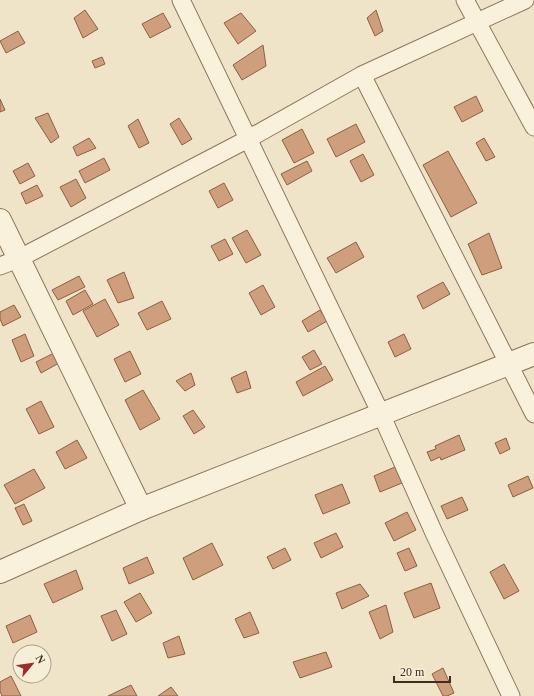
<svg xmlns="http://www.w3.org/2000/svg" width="534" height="696" font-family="'Times New Roman',serif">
  <rect width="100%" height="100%" fill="#f0e4c8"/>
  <g fill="#cf9f7d" stroke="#8d5f41">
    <polygon points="85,10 98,29 83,38 74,18"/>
    <polygon points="376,10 383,31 375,36 367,18"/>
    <polygon points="163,13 171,27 150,38 142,24"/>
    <polygon points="241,13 256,31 238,44 224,23"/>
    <polygon points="18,31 25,43 6,53 0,41"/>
    <polygon points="263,45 266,66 242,80 233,65"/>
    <polygon points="102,57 105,64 95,68 92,61"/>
    <polygon points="476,96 483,111 462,122 454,107"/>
    <polygon points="0,99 5,110 0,112"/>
    <polygon points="48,113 59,137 51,143 35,118"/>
    <polygon points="179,118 192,139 182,145 170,124"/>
    <polygon points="138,119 149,143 139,148 128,126"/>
    <polygon points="356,124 365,142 336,157 327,139"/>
    <polygon points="302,129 314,153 294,163 282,140"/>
    <polygon points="89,138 96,148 77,156 73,147"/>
    <polygon points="484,138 495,157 486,161 476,143"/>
    <polygon points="448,151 477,203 451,217 423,165"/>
    <polygon points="363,154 374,175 361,182 350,161"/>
    <polygon points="104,158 110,170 85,183 79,171"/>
    <polygon points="307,161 312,171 287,185 281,174"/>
    <polygon points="28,163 35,176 20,184 13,171"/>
    <polygon points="76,179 86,198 71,207 60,187"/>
    <polygon points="224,183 233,200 218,208 209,191"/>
    <polygon points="37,185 43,196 26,204 21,193"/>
    <polygon points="247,230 261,255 246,263 232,238"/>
    <polygon points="489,233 502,268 482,275 468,244"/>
    <polygon points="225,239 233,254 219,261 211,246"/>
    <polygon points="356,242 364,257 336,273 327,258"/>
    <polygon points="124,272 134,298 118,303 107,280"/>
    <polygon points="79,276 85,287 58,300 52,290"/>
    <polygon points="443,282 450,294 423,309 417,296"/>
    <polygon points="263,285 275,307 261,315 249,293"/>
    <polygon points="85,290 93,304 73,315 66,301"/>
    <polygon points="105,299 119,325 97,337 83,311"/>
    <polygon points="162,301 171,319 147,330 138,313"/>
    <polygon points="14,305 21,317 3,326 0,319 0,312"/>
    <polygon points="320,310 327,321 308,332 302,321"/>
    <polygon points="25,334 34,356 21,362 12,340"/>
    <polygon points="404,334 411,349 395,357 388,342"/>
    <polygon points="314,350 322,364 310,370 302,357"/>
    <polygon points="130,351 141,374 125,382 114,359"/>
    <polygon points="56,352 61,362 41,373 36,362"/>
    <polygon points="325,366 333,380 303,396 296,382"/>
    <polygon points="246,371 251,388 237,393 231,378"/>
    <polygon points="191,373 195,385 185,391 176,381"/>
    <polygon points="143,390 160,419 140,430 125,400"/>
    <polygon points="41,401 54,427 39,434 26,409"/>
    <polygon points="193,410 205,427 194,434 183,416"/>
    <polygon points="459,435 465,450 441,460 440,457 431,461 427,452 436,449 435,446"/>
    <polygon points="506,438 510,449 500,454 495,443"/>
    <polygon points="77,440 87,458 65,469 56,452"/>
    <polygon points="395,467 402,483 380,492 374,476"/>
    <polygon points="34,469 45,488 15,504 4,485"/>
    <polygon points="528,476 533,488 513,497 508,485"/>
    <polygon points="342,484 350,503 323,514 315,495"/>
    <polygon points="462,497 468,510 447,519 441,506"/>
    <polygon points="24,504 32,521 23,525 15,508"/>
    <polygon points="407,512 416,530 394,541 385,523"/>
    <polygon points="336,533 343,547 321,558 314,543"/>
    <polygon points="212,543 223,565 193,580 183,558"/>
    <polygon points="285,548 291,560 273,569 267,557"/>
    <polygon points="409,548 417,566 405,571 397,553"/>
    <polygon points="147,557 154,573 129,584 123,568"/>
    <polygon points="504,564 519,591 504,599 490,572"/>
    <polygon points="76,570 83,589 53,603 44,584"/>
    <polygon points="431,583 440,608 414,618 404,593"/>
    <polygon points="360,584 369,596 342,609 336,593"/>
    <polygon points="140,593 152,613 136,622 124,602"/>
    <polygon points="386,605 393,632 380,639 369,612"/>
    <polygon points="116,610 127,634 112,641 101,616"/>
    <polygon points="250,612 259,633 244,638 235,619"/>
    <polygon points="30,615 37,632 13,643 6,626"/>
    <polygon points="179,636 185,654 168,658 163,643"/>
    <polygon points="326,652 332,667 300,678 293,662"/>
    <polygon points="443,668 454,693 447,696 443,696 432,674"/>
    <polygon points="11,676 21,696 2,696 0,691 0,682"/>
    <polygon points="131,685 137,696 108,696"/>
    <polygon points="171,687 178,696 158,696"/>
  </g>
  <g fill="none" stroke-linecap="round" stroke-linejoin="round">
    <g stroke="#8d765c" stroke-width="19">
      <g id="minor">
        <polyline points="181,0 381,414 434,533 511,696"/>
        <polyline points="465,0 534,127"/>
        <polyline points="362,75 534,414"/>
        <polyline points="0,266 18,259 248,139 362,75 525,0"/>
      </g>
    </g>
    <g stroke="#8d765c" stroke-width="24">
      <g id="tertiary">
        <polyline points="0,220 141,509"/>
        <polyline points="0,572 141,509 534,354"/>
      </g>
    </g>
    <use href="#minor" stroke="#faf1dc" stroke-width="17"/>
    <use href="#tertiary" stroke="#faf1dc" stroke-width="22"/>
  </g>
  <g transform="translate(32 664) rotate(61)"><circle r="19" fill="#f7eed8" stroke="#ada18e"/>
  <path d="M0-3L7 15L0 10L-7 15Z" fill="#9e2a2b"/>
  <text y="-6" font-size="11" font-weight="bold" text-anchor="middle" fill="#3d2e20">N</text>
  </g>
  <path d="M394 676v6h56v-6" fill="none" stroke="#3d2e20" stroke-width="2"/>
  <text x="400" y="676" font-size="12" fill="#3d2e20" stroke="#f7eed8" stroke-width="3" paint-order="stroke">20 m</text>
</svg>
